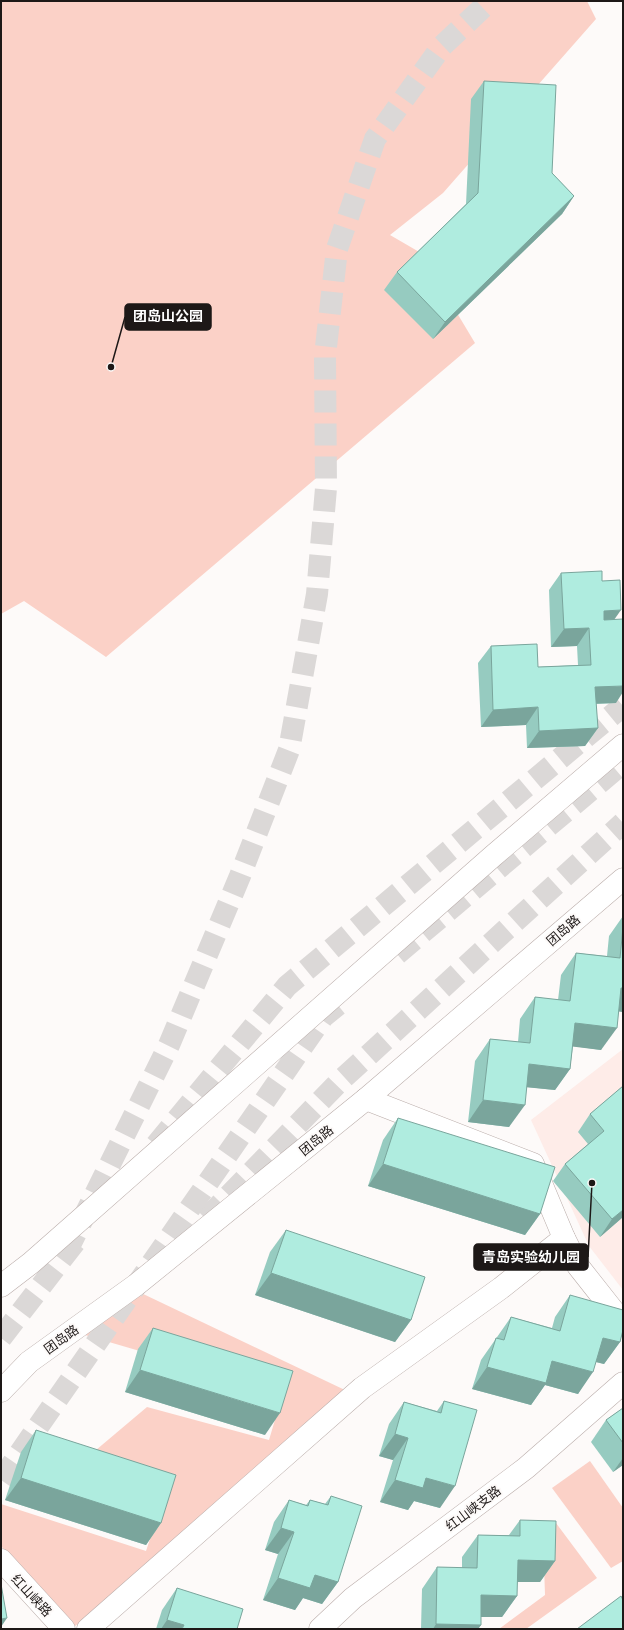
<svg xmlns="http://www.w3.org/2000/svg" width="624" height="1630" font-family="Rubik,'Noto Sans SC',sans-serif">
  <rect width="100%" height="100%" fill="#fdfaf9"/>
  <polygon fill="#feece8" points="623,1049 623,1290 589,1246 531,1120"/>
  <g fill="#fbd1c7">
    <polygon points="1,1 587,1 596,19 443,193 390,235 421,253 475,343 106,657 24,601 1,614"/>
    <polygon points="139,1292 347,1391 73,1628 1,1546 1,1504 146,1551 167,1488 83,1461 147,1407 269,1440 283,1393 85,1335"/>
    <polygon points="590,1461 623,1508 623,1561 611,1568 552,1488"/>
    <polygon points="556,1523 597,1578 526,1629 499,1629 545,1595 543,1535"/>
  </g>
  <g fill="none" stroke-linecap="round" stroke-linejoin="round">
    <g stroke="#dbd8d7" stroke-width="22" stroke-dasharray="22 11" stroke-linecap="butt">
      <polyline points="397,954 623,763"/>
      <polyline points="156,1145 287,986 623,706"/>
      <polyline points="206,1219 339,1082 623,823"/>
      <polyline points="66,1253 169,1045 240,876 289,750 317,594 326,488 325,356 337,249 375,139 442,46 490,1"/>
      <polyline points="1,1338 75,1242"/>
      <polyline points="1,1480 323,1017 339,1004"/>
    </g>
    <g stroke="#baadaa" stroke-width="23">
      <g id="minor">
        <polyline points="366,1099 533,1164 564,1238"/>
        <polyline points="1,1286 31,1263 493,856 623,745"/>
        <polyline points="1,1391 29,1362 136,1285 366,1099 623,879"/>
        <polyline points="1,1560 64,1629"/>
        <polyline points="88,1629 362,1388 501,1288 564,1238 578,1266 623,1323"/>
        <polyline points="320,1629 353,1598 526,1468 623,1383"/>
      </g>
    </g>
    <use href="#minor" stroke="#fff" stroke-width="22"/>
  </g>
  <g fill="#96cbc0">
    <polygon points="484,81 552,173 574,196 562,214 433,339 384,290 397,272 466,204 471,99"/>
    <polygon points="561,573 602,581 614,619 616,703 596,704 598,728 585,746 527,748 526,725 481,727 478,663 491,646 538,667 578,665 577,646 551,647 549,590"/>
    <polygon points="623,916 623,1012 619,1011 601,1050 573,1046 570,1069 555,1090 527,1087 509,1127 468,1122 475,1061 490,1039 518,1042 520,1019 535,997 558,1000 561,975 576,953 607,956 609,936"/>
    <polygon points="623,1086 623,1217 600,1237 553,1181 565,1164 588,1144 578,1132 590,1114"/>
    <polygon points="398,1118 540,1214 525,1235 368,1186 383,1140"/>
    <polygon points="286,1230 411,1320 395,1342 255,1295 270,1252"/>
    <polygon points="570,1295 620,1342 604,1364 596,1362 578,1394 545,1385 531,1405 472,1389 481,1360 511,1317 552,1328 555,1317"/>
    <polygon points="153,1328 265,1435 125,1392 138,1349"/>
    <polygon points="444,1401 440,1508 414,1501 408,1510 380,1502 393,1460 379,1456 389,1424 404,1402 437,1411"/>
    <polygon points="623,1408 623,1465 613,1472 591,1442 606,1420"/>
    <polygon points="36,1430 161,1523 146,1545 5,1500 21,1452"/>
    <polygon points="331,1496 338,1582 322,1604 303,1598 295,1610 263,1600 278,1554 265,1550 274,1522 289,1500 306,1505 310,1500 325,1504"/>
    <polygon points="520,1520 555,1561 540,1582 517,1582 517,1596 502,1617 481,1617 481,1625 478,1629 421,1629 422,1589 437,1567 462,1568 462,1557 478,1535 509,1535"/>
    <polygon points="177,1588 237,1629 156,1629 162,1610"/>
  </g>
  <g fill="#7aa59c">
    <polygon points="574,196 562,214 433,339 445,322"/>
    <polygon points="621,610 609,627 592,628 604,611"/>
    <polygon points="589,628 577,646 551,647 564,629"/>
    <polygon points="623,686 623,692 616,703 583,704 595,687"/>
    <polygon points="538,707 526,725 481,727 493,710"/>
    <polygon points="598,728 585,746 527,748 539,731"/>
    <polygon points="621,988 623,988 623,1012 606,1010"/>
    <polygon points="575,1023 617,1028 601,1050 560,1045"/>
    <polygon points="529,1064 570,1069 555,1090 514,1086"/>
    <polygon points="483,1100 525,1105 509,1127 468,1122"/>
    <polygon points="383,1164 540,1214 525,1235 368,1186"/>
    <polygon points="623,1210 623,1217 600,1237 612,1219"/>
    <polygon points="271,1273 411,1320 395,1342 255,1295"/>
    <polygon points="603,1338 620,1342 604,1364 588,1360"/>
    <polygon points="552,1361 593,1372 578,1394 545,1385 531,1405 472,1389 487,1367"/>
    <polygon points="140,1370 280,1413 265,1435 125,1392"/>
    <polygon points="395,1434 408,1438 393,1460 379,1456"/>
    <polygon points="623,1458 623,1465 613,1472"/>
    <polygon points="21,1478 161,1523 146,1545 5,1500"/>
    <polygon points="426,1478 455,1486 440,1508 414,1501 408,1510 380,1502 395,1480"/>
    <polygon points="281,1528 294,1532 278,1554 265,1550"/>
    <polygon points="518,1560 555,1561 540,1582 503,1582"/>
    <polygon points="315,1575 338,1582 322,1604 303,1598 295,1610 263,1600 278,1578"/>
    <polygon points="481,1595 517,1596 502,1617 466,1617"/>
    <polygon points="7,1618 1,1627 1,1619"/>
    <polygon points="167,1620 184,1625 181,1629 161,1629"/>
    <polygon points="436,1624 481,1625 478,1629 433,1629"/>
  </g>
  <g fill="#afecdf" stroke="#7aa59c">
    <polygon points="484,81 556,85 552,173 574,196 445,322 397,272 478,193"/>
    <polygon points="602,571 602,581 620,580 621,610 604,611 604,620 623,619 623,686 595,687 598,728 539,731 538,707 493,710 491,646 537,644 538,667 591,665 589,628 564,629 561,573"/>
    <polygon points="623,927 623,988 621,988 617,1028 575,1023 570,1069 529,1064 525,1105 483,1100 490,1039 530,1043 535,997 570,1001 576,953 620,958"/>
    <polygon points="623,1086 623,1210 612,1219 565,1164 604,1131 590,1114"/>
    <polygon points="398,1118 555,1167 540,1214 383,1164"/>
    <polygon points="286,1230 425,1277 411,1320 271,1273"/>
    <polygon points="570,1295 623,1310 623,1330 620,1342 603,1338 593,1372 552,1361 546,1383 487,1367 496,1338 504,1340 511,1317 560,1331"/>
    <polygon points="153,1328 293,1371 280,1413 140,1370"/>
    <polygon points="444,1401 477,1410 455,1486 426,1478 423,1488 395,1480 408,1438 395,1434 404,1402 441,1413"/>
    <polygon points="623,1408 623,1443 606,1420"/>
    <polygon points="36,1430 176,1475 161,1523 21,1478"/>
    <polygon points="331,1496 362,1506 338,1582 315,1575 310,1588 278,1578 294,1532 281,1528 289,1500 308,1506 310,1500 328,1505"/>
    <polygon points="520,1520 556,1521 555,1561 518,1560 517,1596 481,1595 481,1625 436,1624 437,1567 477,1568 478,1535 520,1536"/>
    <polygon points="1,1584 7,1618 1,1619"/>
    <polygon points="177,1588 243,1609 237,1629 182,1629 184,1625 167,1620"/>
    <polygon points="621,1596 623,1600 623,1629 577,1629"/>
  </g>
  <g text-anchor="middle" stroke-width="4" stroke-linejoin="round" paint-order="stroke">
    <g font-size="13" fill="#1d1817" stroke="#fdfaf9">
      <text transform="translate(563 930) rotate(-41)" y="5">团岛路</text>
      <text transform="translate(316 1140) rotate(-39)" y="5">团岛路</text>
      <text transform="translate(61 1339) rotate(-36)" y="5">团岛路</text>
      <text transform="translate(473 1508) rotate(-37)" y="5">红山峡支路</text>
      <text transform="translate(32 1595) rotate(47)" y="5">红山峡路</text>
    </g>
  </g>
  <path fill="none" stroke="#1d1817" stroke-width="1.5" d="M111 367L125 317M592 1183L588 1257"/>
  <g fill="#1d1817" stroke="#fdfaf9" stroke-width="1.5">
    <circle cx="111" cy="367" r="4"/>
    <circle cx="592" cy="1183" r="4"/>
  </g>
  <g fill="#1d1817" stroke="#1d1817" stroke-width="1.5">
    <rect x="125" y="304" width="86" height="26" rx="4"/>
    <rect x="474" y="1244" width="114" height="26" rx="4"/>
  </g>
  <g font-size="14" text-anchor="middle" font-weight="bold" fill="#fff">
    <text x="168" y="321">团岛山公园</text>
    <text x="531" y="1262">青岛实验幼儿园</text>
  </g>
  <rect width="624" height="1630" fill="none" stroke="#1d1817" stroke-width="4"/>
</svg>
